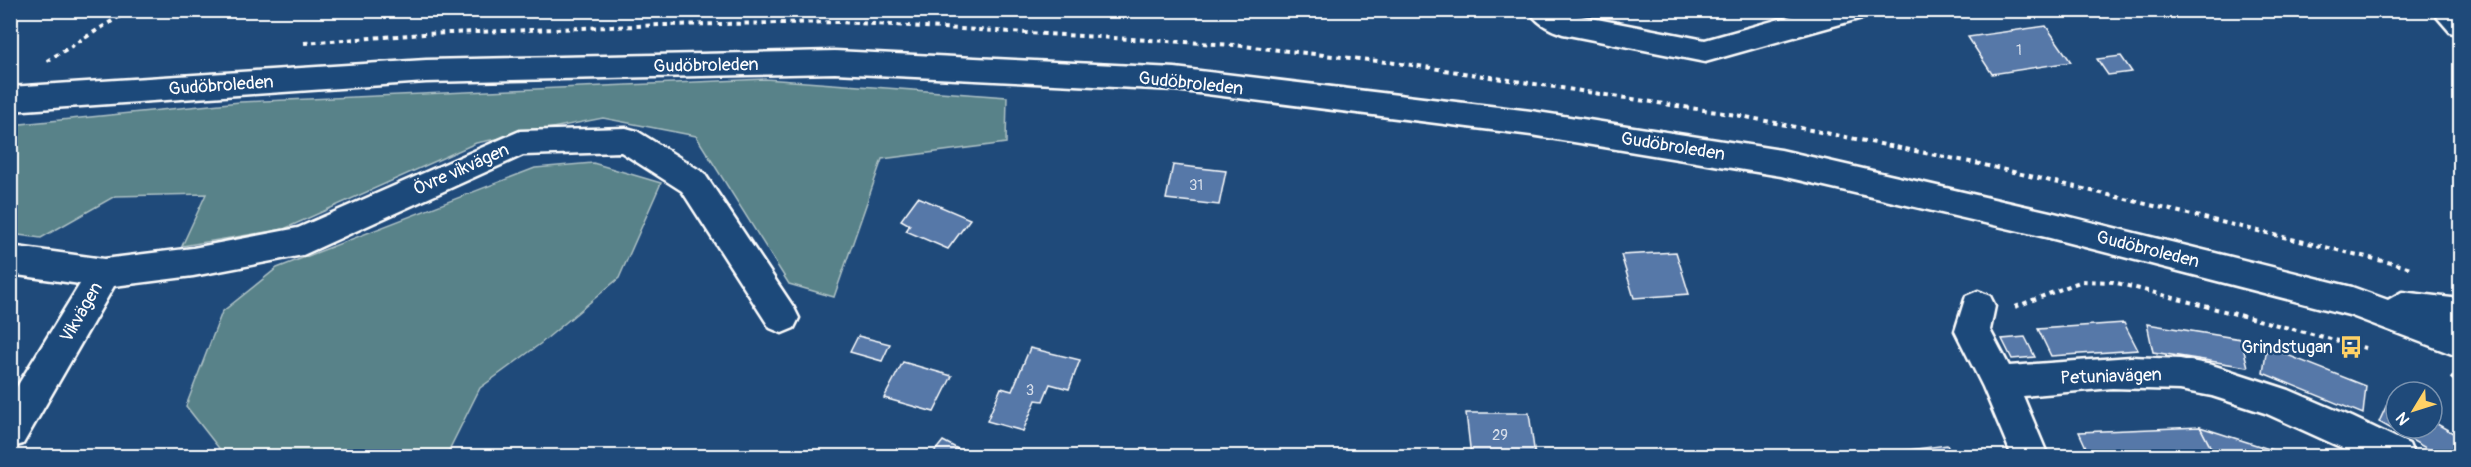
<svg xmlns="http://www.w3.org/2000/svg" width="2471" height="467" font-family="Pangolin,sans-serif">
  <rect width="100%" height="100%" fill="#1f4a7a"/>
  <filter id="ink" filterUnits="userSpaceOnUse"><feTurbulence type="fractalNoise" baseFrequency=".0167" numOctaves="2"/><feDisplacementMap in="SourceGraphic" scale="12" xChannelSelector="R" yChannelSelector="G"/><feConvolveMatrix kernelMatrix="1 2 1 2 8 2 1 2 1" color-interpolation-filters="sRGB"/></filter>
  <g filter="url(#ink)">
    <g fill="#598289" stroke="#acc0c4" stroke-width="1.5">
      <polygon points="765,79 1007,97 1006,143 882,159 834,297 789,284 696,136 603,118 476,143 284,229 182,246 206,194 115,196 41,238 11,234 11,125 240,102"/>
      <polygon points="593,163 661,183 619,278 540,344 480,388 446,456 225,456 186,406 222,312 277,268 535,168"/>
    </g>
    <g fill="#5778a8" stroke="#fff" stroke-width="1.5">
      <polygon points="2046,26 2071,62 1992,74 1968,37"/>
      <polygon points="2121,56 2132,72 2108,75 2097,59"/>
      <polygon points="1173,165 1226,171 1219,205 1166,199"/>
      <polygon points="918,197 970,219 948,249 906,231 910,225 901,220"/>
      <polygon points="1676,252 1689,294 1634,298 1621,255"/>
      <polygon points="2124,323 2138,350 2051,356 2038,329"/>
      <polygon points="2147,324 2241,339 2248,367 2153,352"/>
      <polygon points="858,336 890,344 882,361 850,352"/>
      <polygon points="2025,337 2035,357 2012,359 2002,339"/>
      <polygon points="2267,347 2366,386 2363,414 2263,373"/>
      <polygon points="1030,348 1080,360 1069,389 1050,384 1043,401 1036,400 1023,431 987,421 1001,388 1012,391"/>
      <polygon points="903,362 952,376 934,412 884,398"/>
      <polygon points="2390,398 2396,401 2396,428 2432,428 2432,421 2460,437 2460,456 2440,456 2379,422"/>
      <polygon points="1466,413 1529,413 1535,456 1471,456"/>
      <polygon points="2200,427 2291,456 2215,456"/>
      <polygon points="2200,427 2215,456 2090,456 2079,432"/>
      <polygon points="943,441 958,449 953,456 931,456"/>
      <polygon points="1947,445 1952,456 1894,456 1892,452"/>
    </g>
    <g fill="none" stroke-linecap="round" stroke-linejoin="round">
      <g stroke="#fff" stroke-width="5">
        <g id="street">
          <path d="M1529,10h37l5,4 134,26 107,-30h54l-4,8 -157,44 -142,-28c-13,-4 -27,-11 -34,-24z"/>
          <polygon points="2431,10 2460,10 2460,35 2450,32"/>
          <polygon points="626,128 637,131 704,173 794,308 799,318 794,328 782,333 770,328 682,191 621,152 523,155 303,255 193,276 114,286 23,444 10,448 10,398 80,284 10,274 10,246 104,259 193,248 298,228 520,131"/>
          <polygon points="1978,291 1990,296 1995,306 1990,330 2009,366 2131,357 2180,359 2212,365 2289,390 2352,417 2409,444 2414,456 2360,456 2265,413 2212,396 2180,390 2112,388 2023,396 2048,456 2012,456 1983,387 1955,331 1966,296"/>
        </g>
      </g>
      <g stroke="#fff" stroke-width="5">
        <polygon id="secondary" points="835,51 1175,68 1531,111 1781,150 2050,212 2352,287 2388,300 2402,292 2460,299 2460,357 2349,315 2050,238 1781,176 1531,135 1175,90 835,73 426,82 10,111 10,87 426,60"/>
      </g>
      <g stroke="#fff" stroke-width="4" stroke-dasharray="4.5 4.5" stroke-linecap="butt">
        <polyline points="304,43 424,34 662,25 840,22 1235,45 1412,65 1736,115 1980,164 2412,268"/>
        <polyline points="47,61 130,10"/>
        <polyline points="2015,307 2082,281 2113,282 2369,349"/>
        <polyline points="2451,377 2460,384"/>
      </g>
      <use href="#street" fill="#1f4a7a" fill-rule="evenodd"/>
      <use href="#secondary" fill="#1f4a7a" fill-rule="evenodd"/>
    </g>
  </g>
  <defs>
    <g id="bus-bare" transform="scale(1.8)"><path d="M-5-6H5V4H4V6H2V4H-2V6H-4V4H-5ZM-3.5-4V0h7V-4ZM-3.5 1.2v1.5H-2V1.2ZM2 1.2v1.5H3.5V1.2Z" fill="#ffd166" stroke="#1f4a7a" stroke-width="2.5" paint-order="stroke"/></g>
  </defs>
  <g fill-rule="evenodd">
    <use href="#bus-bare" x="2351" y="347"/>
  </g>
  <g text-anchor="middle" stroke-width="4.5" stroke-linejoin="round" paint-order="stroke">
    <g font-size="15" fill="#d5dde9">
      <text x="2019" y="55">1</text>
      <text x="1196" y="190">31</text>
      <text x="1030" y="395">3</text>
      <text x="1500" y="440">29</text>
    </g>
    <g font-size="18" fill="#fff" stroke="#1f4a7a">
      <text transform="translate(706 65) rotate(-1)" y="6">Gudöbroleden</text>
      <text transform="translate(1191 83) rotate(6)" y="6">Gudöbroleden</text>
      <text transform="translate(221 85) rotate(-4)" y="6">Gudöbroleden</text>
      <text transform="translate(1673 146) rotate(9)" y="6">Gudöbroleden</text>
      <text transform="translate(461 169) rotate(-24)" y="6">Övre vikvägen</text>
      <text transform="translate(2148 249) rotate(14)" y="6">Gudöbroleden</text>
      <text transform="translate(81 312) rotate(-60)" y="6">Vikvägen</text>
      <text transform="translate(2111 376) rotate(-2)" y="6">Petuniavägen</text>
    </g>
    <g font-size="18" fill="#fff" stroke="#1f4a7a" text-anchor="end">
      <text x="2333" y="353">Grindstugan</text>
    </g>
  </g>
  <rect width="2471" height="467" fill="none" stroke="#1f4a7a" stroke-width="36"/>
  <rect x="18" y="18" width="2435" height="431" fill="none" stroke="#fff" stroke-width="2" filter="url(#ink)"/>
  <g transform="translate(2414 410) rotate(232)"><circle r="28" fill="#1f4a7a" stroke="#7992af" stroke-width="1.5"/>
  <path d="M0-4.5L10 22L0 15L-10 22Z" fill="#ffd166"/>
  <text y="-9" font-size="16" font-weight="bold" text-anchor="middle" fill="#ffffff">N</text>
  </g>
</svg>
